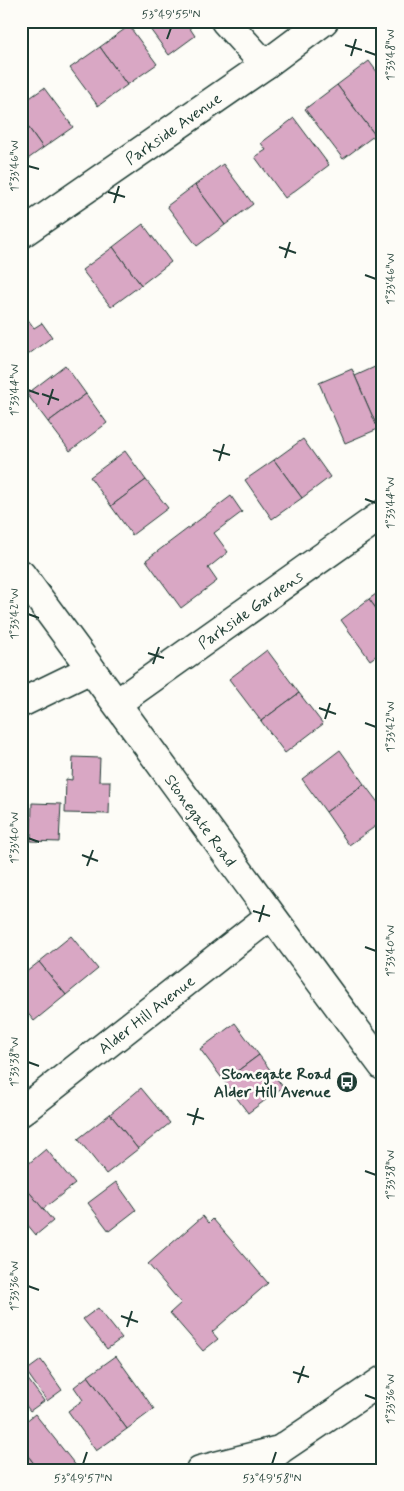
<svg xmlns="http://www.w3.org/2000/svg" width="404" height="1491" font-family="Mynerve,sans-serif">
  <rect width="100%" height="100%" fill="#fdfcf7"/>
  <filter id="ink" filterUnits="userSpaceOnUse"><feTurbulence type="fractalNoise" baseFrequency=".02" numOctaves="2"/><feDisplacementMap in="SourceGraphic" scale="10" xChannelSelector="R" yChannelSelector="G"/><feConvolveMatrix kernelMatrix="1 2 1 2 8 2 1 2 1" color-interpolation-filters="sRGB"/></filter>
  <g filter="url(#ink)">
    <g fill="#d9a7c4" stroke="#1f3d34">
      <polygon points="144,21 185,21 195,36 169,55"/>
      <polygon points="129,26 157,64 127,85 100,47"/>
      <polygon points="100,47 127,85 98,106 70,68"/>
      <polygon points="369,61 383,80 383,129 375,135 337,85"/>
      <polygon points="337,85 375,135 343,159 305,109"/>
      <polygon points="44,88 73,127 43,148 21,117 21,104"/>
      <polygon points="21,117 43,148 21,164"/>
      <polygon points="294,118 329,165 285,198 255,157 266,150 261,143"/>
      <polygon points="223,164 253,204 225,225 195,185"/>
      <polygon points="195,185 225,225 197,246 167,206"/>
      <polygon points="143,224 171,262 141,285 113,247"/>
      <polygon points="113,247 141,285 111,307 82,270"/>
      <polygon points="21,310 34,328 42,323 52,337 21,360"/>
      <polygon points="65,365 86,394 48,422 27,394"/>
      <polygon points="377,366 383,376 383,427 378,429 355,376"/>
      <polygon points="352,369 378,429 345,443 319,383"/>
      <polygon points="86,394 107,423 70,451 48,422"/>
      <polygon points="303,439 330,477 302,498 274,460"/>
      <polygon points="125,451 146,480 111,506 90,477"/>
      <polygon points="274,460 302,498 272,519 245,480"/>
      <polygon points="146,480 168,508 132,535 111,506"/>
      <polygon points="231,496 242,512 214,533 228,552 208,568 217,581 181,608 146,560"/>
      <polygon points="383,589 383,618 369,599"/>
      <polygon points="369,599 383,618 383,651 370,660 341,620"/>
      <polygon points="267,650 299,693 261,721 229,679"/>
      <polygon points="299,693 323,724 285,753 261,721"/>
      <polygon points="340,750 364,784 326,812 302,779"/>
      <polygon points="73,757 100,758 99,781 110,781 109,814 65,813 66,779 72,780"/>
      <polygon points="364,784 383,809 383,821 349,845 326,812"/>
      <polygon points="32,803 61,804 59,842 31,841"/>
      <polygon points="71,936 98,969 66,995 39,962"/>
      <polygon points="39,962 66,995 34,1021 21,1005 21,976"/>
      <polygon points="235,1023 259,1055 224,1081 200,1049"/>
      <polygon points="259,1055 283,1087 248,1113 224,1081"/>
      <polygon points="141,1088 170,1123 138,1149 110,1114"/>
      <polygon points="110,1114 138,1149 106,1174 78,1139"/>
      <polygon points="46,1149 75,1184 43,1209 21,1182 21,1170"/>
      <polygon points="21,1182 53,1221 36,1235 26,1223 21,1227"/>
      <polygon points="116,1182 136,1210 109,1231 88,1203"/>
      <polygon points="203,1216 209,1223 213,1219 268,1283 212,1332 218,1339 203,1351 170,1313 181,1303 148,1264"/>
      <polygon points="98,1308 122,1338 107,1349 83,1319"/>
      <polygon points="116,1356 154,1409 127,1429 88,1376"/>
      <polygon points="41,1360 62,1390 47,1401 26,1371"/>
      <polygon points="24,1374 44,1401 30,1411 21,1399 21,1376"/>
      <polygon points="88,1376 127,1429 96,1451 68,1411 83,1400 74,1387"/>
      <polygon points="35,1414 77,1467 74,1470 39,1470 21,1447 23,1445 21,1443 21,1425"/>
      <polygon points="21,1447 39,1470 21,1470"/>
    </g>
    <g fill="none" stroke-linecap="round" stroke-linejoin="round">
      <g stroke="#1f3d34" stroke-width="31">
        <g id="minor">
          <polyline points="225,21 265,65"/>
          <polyline points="21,234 265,65 324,21"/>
          <polyline points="21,703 91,669"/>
          <polyline points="117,703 383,514"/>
          <polyline points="21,1112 270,916"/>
          <polyline points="200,1470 275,1451"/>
          <polyline points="255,1470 281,1449 383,1380"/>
        </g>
      </g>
      <g stroke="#1f3d34" stroke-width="31">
        <path id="major" d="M21,574c121,163 240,329 362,492"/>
      </g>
      <use href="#minor" stroke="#fdfcf7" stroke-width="28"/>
      <use href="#major" stroke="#fdfcf7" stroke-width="28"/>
    </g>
  </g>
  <path fill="none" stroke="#1f3d34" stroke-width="2" d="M167,39l4,-11M345,45l17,5M365,51l11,4M351,56l5,-17M28,166l11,3M108,192l17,5M114,203l5,-17M279,247l17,6M285,258l5,-16M365,275l11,4M28,390l11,4M42,394l17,6M48,405l5,-16M213,450l17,5M219,461l5,-17M365,499l11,4M28,614l11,4M148,653l16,5M153,664l6,-17M319,708l17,6M325,719l5,-16M365,723l11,4M28,838l11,4M82,855l16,6M87,866l6,-16M253,911l17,5M259,922l5,-17M365,947l11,4M28,1062l11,4M187,1114l17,5M193,1125l5,-17M365,1171l11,4M28,1286l11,4M121,1316l17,6M127,1327l5,-16M293,1372l16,5M298,1383l6,-17M365,1395l11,4M83,1464l4,-12M272,1464l4,-12"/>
  <defs>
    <g id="bus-disc" transform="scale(1.125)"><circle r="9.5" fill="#1f3d34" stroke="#fdfcf7"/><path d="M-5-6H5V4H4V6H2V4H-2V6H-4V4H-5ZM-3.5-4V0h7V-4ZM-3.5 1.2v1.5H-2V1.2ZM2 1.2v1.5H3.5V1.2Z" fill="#fff"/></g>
  </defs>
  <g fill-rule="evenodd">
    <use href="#bus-disc" x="347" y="1082"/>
  </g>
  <g text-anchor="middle" stroke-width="5" stroke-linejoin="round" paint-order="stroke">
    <g font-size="16" fill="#1f3d34" stroke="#fdfcf7">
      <text transform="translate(173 128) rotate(-35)" y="6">Parkside Avenue</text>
      <text transform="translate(250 609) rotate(-35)" y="6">Parkside Gardens</text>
      <text transform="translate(201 820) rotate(54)" y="6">Stonegate Road</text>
      <text transform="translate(146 1014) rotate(-38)" y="6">Alder Hill Avenue</text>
    </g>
    <g font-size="16" font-weight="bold" fill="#1f3d34" stroke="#fdfcf7" text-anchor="end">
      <text x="331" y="1079">Stonegate Road<tspan x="331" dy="18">Alder Hill Avenue</tspan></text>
    </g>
  </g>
  <rect width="404" height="1491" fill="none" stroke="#fdfcf7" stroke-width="55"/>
  <rect x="28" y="28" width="348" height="1436" fill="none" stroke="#1f3d34" stroke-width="2"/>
  <g font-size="12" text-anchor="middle" fill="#1f3d34">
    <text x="171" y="18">53°49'55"N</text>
    <text transform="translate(390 55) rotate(-90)" y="4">1°33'48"W</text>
    <text transform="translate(14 166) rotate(-90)" y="4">1°33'46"W</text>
    <text transform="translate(390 279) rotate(-90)" y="4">1°33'46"W</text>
    <text transform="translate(14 390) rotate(-90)" y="4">1°33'44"W</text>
    <text transform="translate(390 503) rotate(-90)" y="4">1°33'44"W</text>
    <text transform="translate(14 614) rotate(-90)" y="4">1°33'42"W</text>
    <text transform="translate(390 727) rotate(-90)" y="4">1°33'42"W</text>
    <text transform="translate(14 838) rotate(-90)" y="4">1°33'40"W</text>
    <text transform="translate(390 951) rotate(-90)" y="4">1°33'40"W</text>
    <text transform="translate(14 1062) rotate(-90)" y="4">1°33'38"W</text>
    <text transform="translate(390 1175) rotate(-90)" y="4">1°33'38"W</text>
    <text transform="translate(14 1286) rotate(-90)" y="4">1°33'36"W</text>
    <text transform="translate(390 1399) rotate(-90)" y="4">1°33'36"W</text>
    <text x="83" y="1482">53°49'57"N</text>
    <text x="272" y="1482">53°49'58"N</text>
  </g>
</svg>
